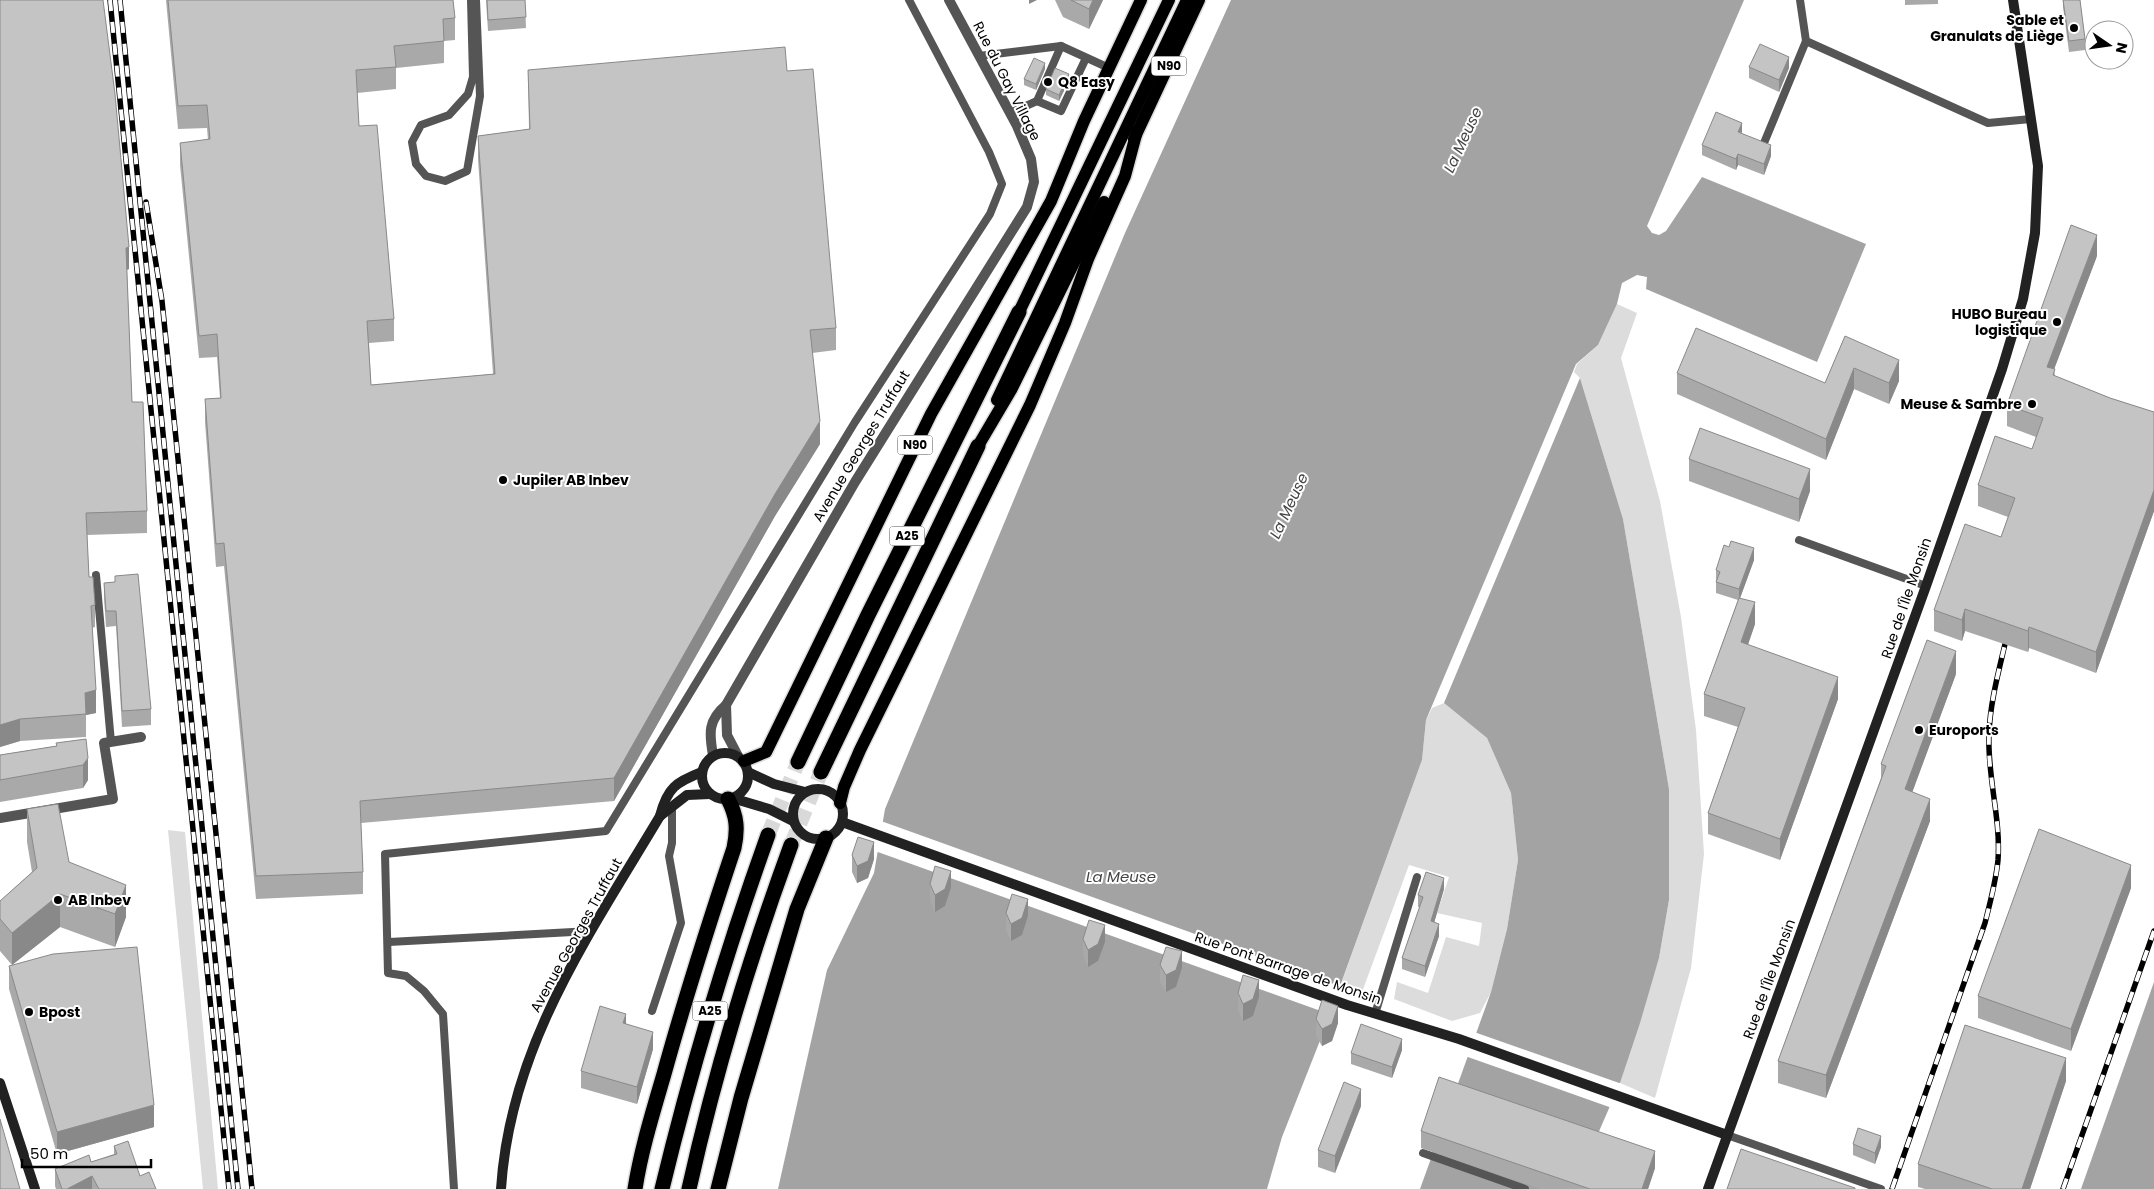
<svg xmlns="http://www.w3.org/2000/svg" width="2154" height="1189" font-family="Poppins,sans-serif">
  <rect width="100%" height="100%" fill="#fff"/>
  <g fill="#dcdcdc">
    <polygon points="1617,304 1637,313 1621,358 1660,501 1681,617 1696,730 1704,854 1691,968 1655,1098 1620,1083 1659,958 1669,900 1669,789 1623,519 1580,378 1574,372 1577,364 1598,345"/>
    <polygon points="1444,703 1487,738 1511,793 1518,860 1507,929 1491,992 1480,1013 1452,1021 1394,999 1397,982 1428,993 1446,937 1479,946 1482,923 1437,913 1449,877 1409,865 1362,992 1341,984 1422,760 1426,720 1432,708"/>
    <polygon points="168,830 185,832 218,1189 203,1189"/>
  </g>
  <g fill="#a3a3a3">
    <polygon points="1231,0 1744,0 1647,226 1652,233 1659,235 1666,231 1702,177 1866,244 1817,362 1646,289 1647,277 1637,275 1622,283 1617,304 1598,345 1576,364 1426,720 1422,760 1323,1033 1282,1137 1267,1189 778,1189 827,970 874,873 885,809 1125,233"/>
    <polygon points="1580,378 1623,519 1669,789 1669,900 1659,958 1640,1023 1620,1083 1574,1189 1420,1189 1491,992 1507,929 1518,860 1511,793 1487,738 1444,703"/>
    <polygon points="2154,982 2154,1189 2081,1189"/>
  </g>
  <g fill="#fff">
    <polygon points="881,821 1342,987 1332,1015 875,851"/>
    <polygon points="1474,1032 1622,1084 1612,1108 1465,1056"/>
  </g>
  <g fill="none" stroke-linecap="round" stroke-linejoin="round">
    <g stroke="#d9d9d9" stroke-width="15" stroke-dasharray="15 8" stroke-linecap="butt">
      <polyline points="768,835 798,762"/>
      <polyline points="791,845 821,772"/>
    </g>
    <g stroke="#dbdbdb" stroke-width="15">
      <g id="primary">
        <polyline points="1134,139 1199,0"/>
        <polyline points="1019,312 1169,0"/>
        <polyline points="997,400 1187,0"/>
        <polyline points="978,446 1011,390 1104,202"/>
        <polyline points="744,761 766,752 931,414 1051,201 1084,121 1141,0"/>
        <polyline points="840,803 844,787 860,750 1030,405 1065,323 1088,259 1125,176 1137,131"/>
      </g>
    </g>
    <g stroke="#dbdbdb" stroke-width="18">
      <g id="highway">
        <polyline points="798,762 868,615 1019,312"/>
        <polyline points="821,772 978,446"/>
        <path d="M635,1189c6,-39 18,-77 29,-115 21,-76 45,-151 70,-226 4,-19 3,-32 -6,-49"/>
        <path d="M662,1189c29,-120 64,-237 106,-354"/>
        <path d="M689,1189c26,-117 61,-232 102,-344"/>
        <polyline points="718,1189 741,1098 797,909 826,838"/>
      </g>
    </g>
    <g stroke="#555" stroke-width="8">
      <polyline points="471,0 473,77 468,94 449,115 421,125 412,142 416,164 426,176 445,181 467,171 480,96 476,0"/>
      <polyline points="1800,0 1806,41 1988,123 2031,119"/>
      <polyline points="979,56 1061,46 1109,68"/>
      <polyline points="1037,101 1061,111 1086,58"/>
      <polyline points="1010,113 1037,101 1061,46"/>
      <polyline points="1764,143 1806,41"/>
      <polyline points="1799,540 1926,586"/>
      <polyline points="96,575 111,742"/>
      <polyline points="389,942 591,931"/>
      <polyline points="652,1011 681,923 669,856 672,843 672,806"/>
      <polyline points="1375,1014 1417,877"/>
      <polyline points="1727,1135 1881,1189"/>
      <polyline points="1423,1153 1525,1189"/>
      <polyline points="454,1189 443,1014 424,991 406,976 388,973 385,854 606,831 855,422 990,214 1002,184 989,152 909,0"/>
    </g>
    <g stroke="#555" stroke-width="10">
      <polyline points="726,705 727,735 738,756"/>
      <path d="M713,755c-4,-22 -5,-35 13,-50l129,-223 172,-275 7,-25 -3,-23 -14,-33 -68,-126"/>
      <polyline points="0,818 113,799 104,743 141,737"/>
    </g>
    <g stroke="#222" stroke-width="10">
      <circle cx="725" cy="776" r="23"/>
      <polyline points="748,772 774,784 805,792"/>
      <circle cx="818" cy="814" r="25"/>
      <polyline points="732,798 769,809 793,821"/>
      <polyline points="660,816 687,795 710,794"/>
      <polyline points="842,822 1347,1005 1459,1039 1727,1135"/>
      <polyline points="0,1083 35,1189"/>
      <path d="M501,1189c9,-143 88,-254 159,-373 7,-28 16,-34 42,-44"/>
      <polyline points="1708,1189 1926,586 2002,369 2023,299 2035,233 2038,166 2013,0"/>
    </g>
    <use href="#primary" stroke="#000" stroke-width="12"/>
    <use href="#highway" stroke="#000" stroke-width="15"/>
    <g stroke="#000" stroke-width="5.5">
      <g id="rail">
        <polyline points="110,0 229,1189"/>
        <polyline points="120,0 238,1189"/>
        <polyline points="146,202 162,301 252,1189"/>
        <path d="M1892,1189l93,-266c5,-20 11,-42 13,-63 3,-42 -11,-84 -9,-126 1,-30 9,-60 16,-90"/>
        <polyline points="2063,1189 2154,931"/>
      </g>
    </g>
    <use href="#rail" stroke="#fff" stroke-width="4" stroke-dasharray="11" stroke-linecap="butt"/>
  </g>
  <g fill="#a9a9a9">
    <polygon points="0,0 129,269 127,270 132,402 147,511 147,533 87,535 89,577 95,605 95,627 92,628 96,713 86,715 86,737 20,741 0,747"/>
    <polygon points="166,0 453,0 455,18 455,40 444,41 444,63 396,68 396,89 357,93 359,126 394,319 394,341 369,343 371,385 493,374 478,159 478,136 529,129 528,70 787,71 836,328 836,350 812,353 820,444 775,516 614,801 361,823 363,872 363,894 256,899 224,566 216,567 205,422 205,399 220,398 217,357 199,358 180,165 180,143 208,140 207,128 178,129"/>
    <polygon points="486,0 525,0 526,28 488,31"/>
    <polygon points="1055,0 1103,0 1089,29 1063,17"/>
    <polygon points="1905,0 1938,0 1938,4 1905,5"/>
    <polygon points="2063,0 2080,0 2085,39 2085,50 2069,52 2063,7"/>
    <polygon points="1749,67 1789,68 1779,92 1749,78"/>
    <polygon points="1045,69 1036,90 1024,85 1024,79"/>
    <polygon points="1069,80 1059,101 1046,95 1046,89"/>
    <polygon points="1742,133 1771,156 1764,175 1738,165 1736,170 1702,155 1702,145"/>
    <polygon points="2097,256 2054,369 2055,376 2110,398 2154,412 2154,511 2096,673 2029,648 2028,652 1965,631 1962,641 1934,631 1934,610 2001,537 2008,517 1978,506 1978,485 2032,449 2036,437 2007,426 2007,405"/>
    <polygon points="1845,336 1899,381 1889,404 1854,389 1826,460 1677,394 1677,373 1825,383"/>
    <polygon points="1689,459 1810,491 1799,522 1689,481"/>
    <polygon points="1729,547 1754,560 1740,598 1755,624 1748,645 1838,699 1780,860 1708,834 1708,813 1738,727 1704,716 1704,694 1738,600 1716,593 1716,570"/>
    <polygon points="115,582 151,709 151,725 122,727 116,626 106,627 104,598 104,583"/>
    <polygon points="1956,674 1912,792 1930,821 1826,1098 1778,1083 1778,1061 1881,778 1881,764"/>
    <polygon points="86,739 88,780 83,788 0,802 0,755 56,746"/>
    <polygon points="27,809 69,862 126,917 115,947 60,927 12,965 0,951 0,901 32,872 27,842"/>
    <polygon points="852,855 874,859 868,878 857,883 852,872"/>
    <polygon points="930,884 951,888 945,906 935,912 930,901"/>
    <polygon points="2131,888 2071,1051 1978,1018 1978,996"/>
    <polygon points="1444,889 1434,923 1439,936 1425,977 1402,969 1402,958 1420,907 1418,907 1418,895"/>
    <polygon points="1006,913 1028,916 1022,935 1011,941 1006,930"/>
    <polygon points="1083,939 1105,942 1098,961 1088,967 1083,956"/>
    <polygon points="1160,965 1182,968 1176,987 1166,992 1160,982"/>
    <polygon points="9,966 154,1127 57,1154 9,989"/>
    <polygon points="1238,993 1259,997 1253,1016 1243,1021 1238,1010"/>
    <polygon points="1316,1019 1338,1023 1332,1041 1322,1046 1316,1036"/>
    <polygon points="653,1049 637,1104 581,1088 581,1071"/>
    <polygon points="1402,1050 1392,1078 1351,1064 1351,1053"/>
    <polygon points="2066,1081 2030,1189 1925,1189 1918,1187 1918,1164"/>
    <polygon points="1361,1106 1335,1173 1318,1167 1318,1150"/>
    <polygon points="1421,1131 1655,1168 1648,1189 1541,1189 1421,1148"/>
    <polygon points="1853,1144 1881,1147 1875,1164 1853,1155"/>
    <polygon points="114,1146 140,1176 156,1189 56,1189 55,1186 55,1169 91,1162 114,1154"/>
  </g>
  <g fill="#898989">
    <polygon points="1029,0 1037,0 1029,4"/>
    <polygon points="1093,0 1103,0 1089,29 1089,9"/>
    <polygon points="1789,57 1789,68 1779,92 1779,80"/>
    <polygon points="1045,63 1045,69 1036,90 1036,84"/>
    <polygon points="1069,74 1069,80 1059,101 1059,95"/>
    <polygon points="1742,123 1742,133 1738,132"/>
    <polygon points="1771,145 1771,156 1764,175 1764,164"/>
    <polygon points="1738,154 1738,165 1736,170 1736,159"/>
    <polygon points="2097,235 2097,256 2047,388 2047,367"/>
    <polygon points="129,247 129,269 126,270 126,248"/>
    <polygon points="1899,360 1899,381 1889,404 1889,383"/>
    <polygon points="1854,368 1854,389 1826,460 1826,439"/>
    <polygon points="820,421 820,444 775,516 614,801 614,778 775,494"/>
    <polygon points="1810,469 1810,491 1799,522 1799,499"/>
    <polygon points="2154,490 2154,511 2096,673 2096,652"/>
    <polygon points="1754,548 1754,560 1739,601 1739,589"/>
    <polygon points="1755,602 1755,624 1741,664 1741,642"/>
    <polygon points="1965,609 1965,631 1962,641 1962,620"/>
    <polygon points="2029,627 2029,648 2028,652 2028,631"/>
    <polygon points="1956,651 1956,674 1905,812 1905,789"/>
    <polygon points="1838,677 1838,699 1780,860 1780,839"/>
    <polygon points="96,690 96,713 86,715 85,693"/>
    <polygon points="20,719 20,741 0,747 0,725"/>
    <polygon points="88,758 88,780 83,788 83,765"/>
    <polygon points="1930,799 1930,821 1826,1098 1826,1075"/>
    <polygon points="874,842 874,859 868,878 857,883 857,866"/>
    <polygon points="2131,865 2131,888 2071,1051 2071,1029"/>
    <polygon points="951,871 951,888 945,906 935,912 935,895"/>
    <polygon points="1444,878 1444,889 1431,933 1431,921"/>
    <polygon points="126,885 126,917 115,947 115,914"/>
    <polygon points="60,894 60,927 12,965 12,933"/>
    <polygon points="1028,899 1028,916 1022,935 1011,941 1011,924"/>
    <polygon points="1439,924 1439,936 1425,977 1425,966"/>
    <polygon points="1105,925 1105,942 1098,961 1088,967 1088,950"/>
    <polygon points="1182,951 1182,968 1176,987 1166,992 1166,975"/>
    <polygon points="1259,980 1259,997 1253,1016 1243,1021 1243,1004"/>
    <polygon points="1338,1006 1338,1023 1332,1041 1322,1046 1322,1029"/>
    <polygon points="626,1014 626,1031 623,1023"/>
    <polygon points="653,1032 653,1049 637,1104 637,1087"/>
    <polygon points="1402,1039 1402,1050 1392,1078 1392,1067"/>
    <polygon points="2066,1058 2066,1081 2030,1189 2022,1189"/>
    <polygon points="1361,1089 1361,1106 1335,1173 1335,1156"/>
    <polygon points="154,1105 154,1127 57,1154 57,1132"/>
    <polygon points="1881,1136 1881,1147 1875,1164 1875,1153"/>
    <polygon points="1655,1151 1655,1168 1648,1189 1642,1189"/>
    <polygon points="92,1176 92,1189 67,1189"/>
  </g>
  <g fill="#c4c4c4" stroke="#898989">
    <polygon points="0,0 103,0 115,94 129,247 126,248 132,402 143,402 147,511 86,513 89,577 93,577 95,605 91,606 96,690 85,693 86,714 20,719 0,725"/>
    <polygon points="168,0 453,0 455,18 443,19 444,41 394,46 396,67 356,70 359,126 377,125 394,319 367,321 371,385 495,374 478,136 530,129 528,70 785,47 787,71 813,69 836,328 810,330 820,421 775,494 614,778 360,801 363,872 256,876 224,543 216,544 205,399 221,398 217,334 199,336 180,143 210,139 207,105 178,106"/>
    <polygon points="487,0 525,0 526,17 488,20"/>
    <polygon points="1071,0 1093,0 1089,9"/>
    <polygon points="2063,0 2080,0 2085,39 2069,41"/>
    <polygon points="1760,44 1789,57 1779,80 1749,67"/>
    <polygon points="1034,58 1045,63 1036,84 1024,79"/>
    <polygon points="1055,68 1069,74 1059,95 1046,89"/>
    <polygon points="1716,112 1742,123 1738,132 1771,145 1764,164 1738,154 1736,159 1702,145"/>
    <polygon points="2071,225 2097,235 2047,367 2055,369 2053,375 2110,398 2154,412 2154,490 2096,652 2029,627 2028,631 1965,609 1962,620 1934,610 1965,524 2001,537 2015,498 1978,485 1995,436 2032,449 2043,418 2007,405"/>
    <polygon points="1696,328 1825,383 1845,336 1899,360 1889,383 1854,368 1826,439 1677,373"/>
    <polygon points="1700,428 1810,469 1799,499 1689,459"/>
    <polygon points="1731,541 1754,548 1739,589 1716,582 1720,572 1716,570 1724,545 1729,547"/>
    <polygon points="138,574 151,709 122,711 116,611 106,611 104,583 115,582 115,576"/>
    <polygon points="1739,598 1755,602 1741,642 1838,677 1780,839 1708,813 1745,708 1704,694"/>
    <polygon points="1927,640 1956,651 1905,789 1930,799 1826,1075 1778,1061 1886,766 1881,764"/>
    <polygon points="86,739 88,758 83,765 0,780 0,755 57,746 56,743"/>
    <polygon points="58,804 69,862 126,885 115,914 60,894 12,933 0,919 0,901 37,868 27,809"/>
    <polygon points="2039,829 2131,865 2071,1029 1978,996"/>
    <polygon points="858,837 874,842 868,861 857,866 852,855"/>
    <polygon points="935,866 951,871 945,889 935,895 930,884"/>
    <polygon points="1426,872 1444,878 1431,921 1439,924 1425,966 1402,958 1423,897 1418,895"/>
    <polygon points="1012,894 1028,899 1022,918 1011,924 1006,913"/>
    <polygon points="1089,920 1105,925 1098,944 1088,950 1083,939"/>
    <polygon points="137,947 154,1105 57,1132 9,966 53,954"/>
    <polygon points="1166,947 1182,951 1176,970 1166,975 1160,965"/>
    <polygon points="1243,975 1259,980 1253,999 1243,1004 1238,993"/>
    <polygon points="1322,1000 1338,1006 1332,1024 1322,1029 1316,1019"/>
    <polygon points="600,1006 626,1014 623,1023 653,1032 637,1087 581,1071"/>
    <polygon points="1361,1024 1402,1039 1392,1067 1351,1053"/>
    <polygon points="1965,1025 2066,1058 2022,1189 1992,1189 1918,1164"/>
    <polygon points="1439,1077 1655,1151 1642,1189 1590,1189 1421,1131"/>
    <polygon points="1344,1082 1361,1089 1335,1156 1318,1150"/>
    <polygon points="0,1119 20,1189 0,1189"/>
    <polygon points="1858,1128 1881,1136 1875,1153 1853,1144"/>
    <polygon points="128,1141 140,1176 149,1172 156,1189 99,1189 92,1176 67,1189 62,1189 55,1169 89,1155 91,1162 117,1154 114,1146"/>
    <polygon points="1741,1149 1855,1188 1855,1189 1727,1189"/>
  </g>
  <g fill="#000" stroke="#fff" stroke-width="2">
    <circle cx="2074" cy="28" r="5"/>
    <circle cx="1048" cy="82" r="5"/>
    <circle cx="2057" cy="322" r="5"/>
    <circle cx="2032" cy="404" r="5"/>
    <circle cx="503" cy="480" r="5"/>
    <circle cx="1919" cy="730" r="5"/>
    <circle cx="58" cy="900" r="5"/>
    <circle cx="29" cy="1012" r="5"/>
  </g>
  <g text-anchor="middle" stroke-width="4" stroke-linejoin="round" paint-order="stroke">
    <g fill="#fff" stroke="#4c4c4c" stroke-width="1">
      <rect x="1151.5" y="56.5" width="35" height="19" rx="4"/>
      <rect x="897.5" y="435.5" width="35" height="19" rx="4"/>
      <rect x="889.5" y="526.5" width="35" height="19" rx="4"/>
      <rect x="692.5" y="1001.5" width="35" height="19" rx="4"/>
    </g>
    <g font-size="12" font-weight="bold" fill="#000">
      <text x="1169" y="70">N90</text>
      <text x="915" y="449">N90</text>
      <text x="907" y="540">A25</text>
      <text x="710" y="1015">A25</text>
    </g>
    <g font-size="14" font-weight="bold" fill="#000" stroke="#fff" text-anchor="start">
      <text x="2064" y="25" text-anchor="end">Sable et<tspan x="2064" dy="16">Granulats de Liège</tspan></text>
      <text x="1058" y="87">Q8 Easy</text>
      <text x="2047" y="319" text-anchor="end">HUBO Bureau<tspan x="2047" dy="16">logistique</tspan></text>
      <text x="2022" y="409" text-anchor="end">Meuse &amp; Sambre</text>
      <text x="513" y="485">Jupiler AB Inbev</text>
      <text x="1929" y="735">Euroports</text>
      <text x="68" y="905">AB Inbev</text>
      <text x="39" y="1017">Bpost</text>
    </g>
    <g font-size="14" fill="#000" stroke="#fff">
      <text transform="translate(1007 81) rotate(63)" y="5">Rue du Gay Village</text>
      <text transform="translate(861 446) rotate(-59)" y="5">Avenue Georges Truffaut</text>
      <text transform="translate(1906 598) rotate(-71)" y="5">Rue de l'Île Monsin</text>
      <text transform="translate(576 935) rotate(-61)" y="5">Avenue Georges Truffaut</text>
      <text transform="translate(1288 968) rotate(19)" y="5">Rue Pont Barrage de Monsin</text>
      <text transform="translate(1769 979) rotate(-70)" y="5">Rue de l'Île Monsin</text>
    </g>
    <g font-size="15" font-style="italic" fill="#444" stroke="#fff">
      <text transform="translate(1463 140) rotate(-65)" y="5">La Meuse</text>
      <text transform="translate(1289 506) rotate(-65)" y="5">La Meuse</text>
      <text x="1121" y="882">La Meuse</text>
    </g>
  </g>
  <g transform="translate(2109 45) rotate(103)"><circle r="24" fill="#ffffff" stroke="#999999"/>
  <path d="M0-4L9 19L0 12L-9 19Z" fill="#000000"/>
  <text y="-8" font-size="14" font-weight="bold" text-anchor="middle" fill="#000000">N</text>
  </g>
  <path d="M22 1159v8h129v-8" fill="none" stroke="#000000" stroke-width="2.5"/>
  <text x="30" y="1159" font-size="15" fill="#000000" stroke="#ffffff" stroke-width="4" paint-order="stroke">50 m</text>
</svg>
